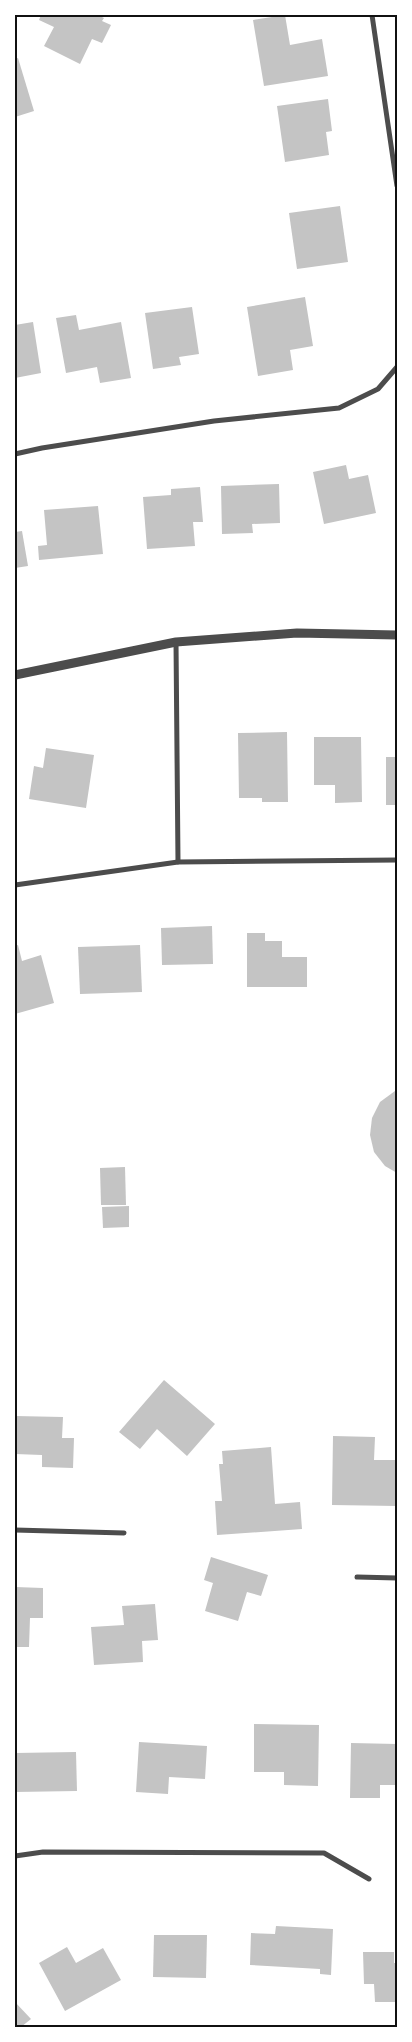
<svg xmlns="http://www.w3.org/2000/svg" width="412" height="2042" font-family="'Sofia Sans Condensed',sans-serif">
  <rect width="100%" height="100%" fill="#fff"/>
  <g fill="#c4c4c4">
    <polygon points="41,15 98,15 104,18 102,21 111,25 102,43 92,39 80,64 44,46 54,27 39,20"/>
    <polygon points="285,15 290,45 322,39 328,76 264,86 253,20"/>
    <polygon points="18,58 34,111 15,117 15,59"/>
    <polygon points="328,99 332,131 326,132 329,155 285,162 277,106"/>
    <polygon points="340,206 348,262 297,269 289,213"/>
    <polygon points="305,297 313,346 290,350 293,370 258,376 247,307"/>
    <polygon points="192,307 199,354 179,357 181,365 153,369 145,313"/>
    <polygon points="76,315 79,330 121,322 131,378 100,383 97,367 66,373 56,318"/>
    <polygon points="33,322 41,373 15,378 15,325"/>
    <polygon points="346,465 349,479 368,475 376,513 324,524 313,472"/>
    <polygon points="279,484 280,523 252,524 253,533 222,534 221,486"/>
    <polygon points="200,487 203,522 193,522 195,546 147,549 143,497 171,495 171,489"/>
    <polygon points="98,506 103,554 39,560 38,546 47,545 44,510"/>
    <polygon points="22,531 28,566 15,568 15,532"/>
    <polygon points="287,732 288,802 262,802 262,798 239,798 238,733"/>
    <polygon points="314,737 361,737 362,802 335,803 335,785 314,785"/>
    <polygon points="46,748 94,755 86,808 29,799 34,766 43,768"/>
    <rect x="386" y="757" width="11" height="48"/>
    <polygon points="212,926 213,964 162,965 161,928"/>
    <polygon points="247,933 265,933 265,941 282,941 282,957 307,957 307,987 247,987"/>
    <polygon points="18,945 22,961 41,955 54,1003 15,1014 15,946"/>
    <polygon points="140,945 142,992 80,994 78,947"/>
    <polygon points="395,1091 397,1091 397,1173 385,1166 374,1152 370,1135 372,1118 380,1102"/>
    <polygon points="125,1167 126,1205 101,1205 100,1168"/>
    <polygon points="129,1206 129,1227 103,1228 102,1207"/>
    <polygon points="164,1380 215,1424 187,1456 157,1429 140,1449 119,1432"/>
    <polygon points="15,1416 63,1417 62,1438 74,1438 73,1468 42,1467 42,1455 15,1454"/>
    <polygon points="333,1436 375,1437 374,1460 397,1460 397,1506 332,1505"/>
    <polygon points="271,1447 275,1504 300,1502 302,1529 217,1535 215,1501 222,1501 219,1464 223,1464 222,1451"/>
    <polygon points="211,1557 268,1575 261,1596 247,1592 238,1621 205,1611 213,1583 204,1580"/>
    <polygon points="15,1587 43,1588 43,1618 30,1618 29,1647 15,1647"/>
    <polygon points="155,1604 158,1640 142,1641 143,1662 94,1665 91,1627 124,1625 122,1606"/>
    <polygon points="254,1724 319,1725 318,1786 284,1785 284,1772 254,1772"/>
    <polygon points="139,1742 207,1746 205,1779 169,1777 168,1794 136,1792"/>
    <polygon points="351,1743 397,1744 397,1785 380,1785 380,1798 350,1798"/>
    <polygon points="76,1752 77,1791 15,1792 15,1753"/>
    <polygon points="276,1926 333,1929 331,1975 320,1974 320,1969 250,1965 251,1933 275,1934"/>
    <polygon points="154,1935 207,1935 206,1978 153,1977"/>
    <polygon points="67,1947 76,1963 103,1948 121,1980 65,2011 39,1963"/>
    <polygon points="363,1952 394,1952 394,1963 397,1963 397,2002 375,2002 374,1984 364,1984"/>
    <polygon points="15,2002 31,2019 21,2027 15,2027"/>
  </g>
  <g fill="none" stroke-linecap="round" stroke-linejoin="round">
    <g stroke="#4c4c4c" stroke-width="5">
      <polyline points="372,15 397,186"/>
      <polyline points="15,454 42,448 214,421 339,408 378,389 397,367"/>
      <polyline points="176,642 178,862"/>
      <polyline points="15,885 178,862 397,860"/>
      <polyline points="15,1530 124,1533"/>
      <polyline points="357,1577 397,1578"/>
      <polyline points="15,1856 43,1852 324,1853 369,1879"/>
    </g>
    <polyline stroke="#4c4c4c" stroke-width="9" points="15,675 176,642 297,633 397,635"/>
  </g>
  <rect width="412" height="2042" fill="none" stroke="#ffffff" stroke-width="32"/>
  <rect x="16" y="16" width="380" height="2010" fill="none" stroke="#111" stroke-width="2"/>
</svg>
